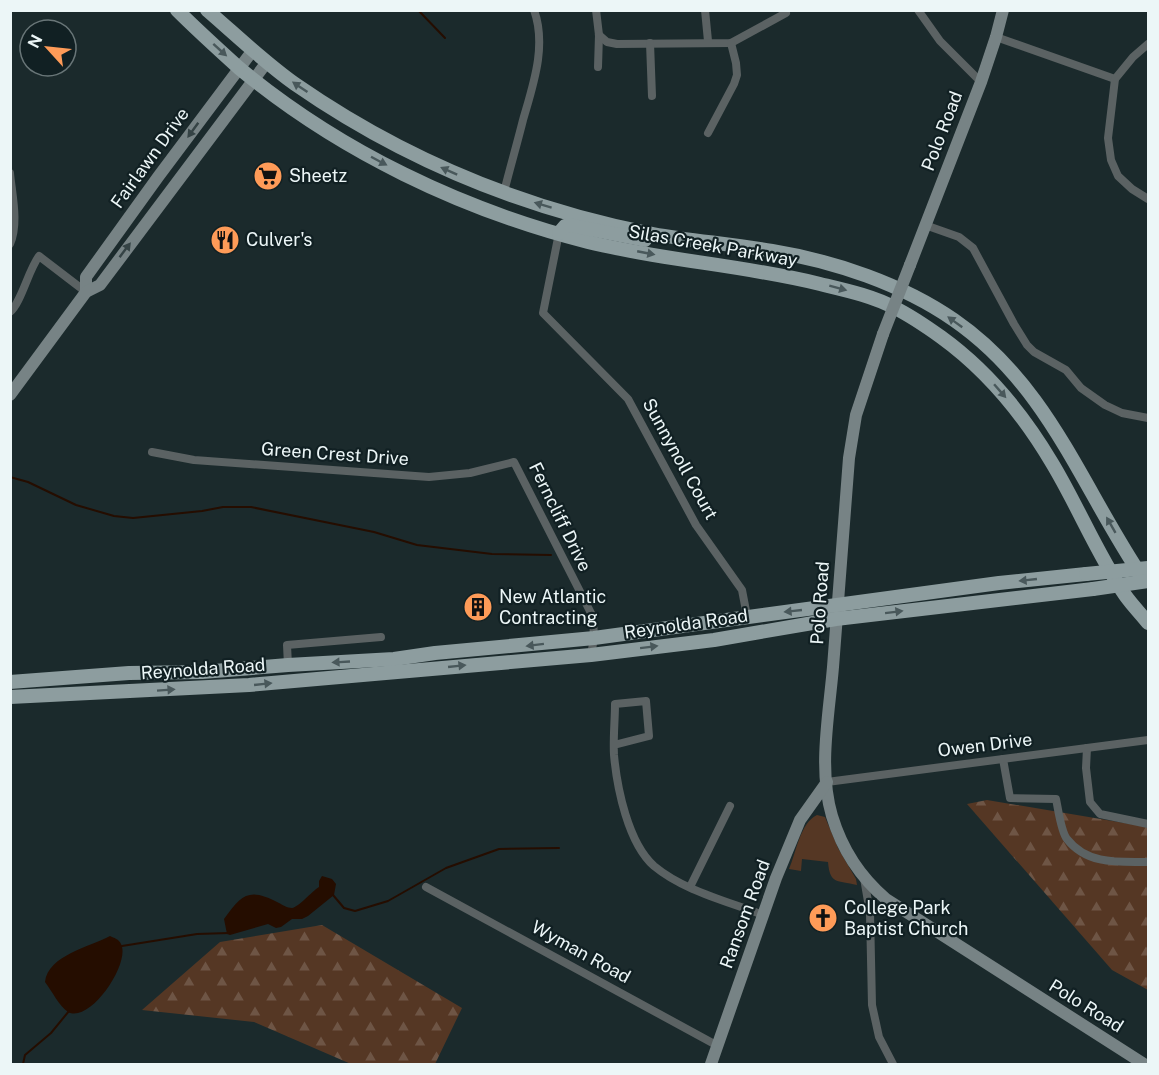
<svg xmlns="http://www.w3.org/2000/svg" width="1159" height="1075" font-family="'Public Sans',sans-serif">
  <defs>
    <pattern id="forest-firs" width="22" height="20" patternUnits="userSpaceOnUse" patternTransform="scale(1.5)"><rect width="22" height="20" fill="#553724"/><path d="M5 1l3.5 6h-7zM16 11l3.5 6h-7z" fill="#6e5545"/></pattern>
  </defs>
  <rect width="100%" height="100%" fill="#1b2a2c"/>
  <path fill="#553724" d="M817,815l8,2 13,31 18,31 1,6c-20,-5 -27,0 -29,-23l-26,-3 -1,12 -12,-2c7,-16 11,-46 28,-54z"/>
  <g fill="url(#forest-firs)">
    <polygon points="987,800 1148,827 1148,990 1112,970 967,804"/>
    <polygon points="322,925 462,1008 435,1064 351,1064 254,1022 142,1010 220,942"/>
  </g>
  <g fill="#250d00">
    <path d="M322,876l10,3 4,5 -2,11 -26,21 -6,3h-10l-11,8 -5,1 -8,-4 -38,11 -3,-1 -3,-15c18,-25 25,-32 55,-16 4,2 8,5 13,5 7,-1 19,-16 27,-21v-6z"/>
    <path d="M110,936c4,2 9,3 11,8 10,19 -31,80 -53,68 -9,-6 -16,-21 -23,-30 3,-27 45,-35 65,-46z"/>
  </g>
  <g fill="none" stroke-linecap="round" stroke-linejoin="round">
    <g stroke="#250d00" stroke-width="2">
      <polyline points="418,10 445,38"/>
      <polyline points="10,477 28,482 76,505 114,516 133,518 202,511 223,507 251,507 374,532 417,545 492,554 551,555"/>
      <polyline points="333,895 344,908 355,911 388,901 446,868 499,849 559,848"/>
      <polyline points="122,946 197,934 229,933"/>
      <polyline points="23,1064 25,1055 51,1033 69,1011"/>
    </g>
    <g stroke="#5b6263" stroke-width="8">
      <polyline points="596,10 599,35 598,67"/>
      <polyline points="705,10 708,41"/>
      <polyline points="918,10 940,41 981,82"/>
      <polyline points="599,35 607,42 617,44 731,43 786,13"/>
      <polyline points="996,37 1115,79"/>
      <polyline points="650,43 652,96"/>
      <polyline points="1148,44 1133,57 1115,79 1108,138 1111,160 1118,176 1132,189 1148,199"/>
      <polyline points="708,133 734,84 737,75 736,63 731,43"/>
      <path d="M10,173c2,22 9,50 0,71"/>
      <path d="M504,192c6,-24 13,-48 19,-72 10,-35 24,-74 11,-110"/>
      <polyline points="925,225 959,237 973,248 1014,324 1027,345 1034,352 1066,370 1081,388 1105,405 1122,413 1148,418"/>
      <polyline points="559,233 543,313 628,399 696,525 742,590 747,616"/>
      <path d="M10,312c11,-9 18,-41 29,-56l47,36"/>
      <polyline points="152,452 194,460 429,477 470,473 514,462 593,617 594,638 591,655"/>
      <polyline points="288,665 287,645 381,637"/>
      <path d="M614,745l35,-9 -3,-35 -31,3c0,16 -2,34 -1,51 3,33 14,88 40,111 30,25 73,35 109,49"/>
      <polyline points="1087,748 1086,768 1090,802 1100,814 1148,824"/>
      <path d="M1003,759l7,39 46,1c2,9 5,33 11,40 20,26 52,23 81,23"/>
      <polyline points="827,782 1148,740"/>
      <polyline points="864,878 870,913 872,1005 879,1037 893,1064"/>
      <polyline points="426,887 718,1046"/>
      <polyline points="690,887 730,806"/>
    </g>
    <g stroke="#778385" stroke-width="12">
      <polyline points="910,265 981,82 996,37 1003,10"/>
      <polyline points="86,292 86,277 158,177 253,50"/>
      <path d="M883,334l-27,81 -7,43c-6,70 -10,139 -16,209 -4,48 -15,102 -1,149 10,33 28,61 54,83l258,165"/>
      <polyline points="10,395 86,292 100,285 267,62"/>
      <polyline points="711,1064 776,878 800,820 827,782"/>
    </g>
    <g stroke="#8d9d9f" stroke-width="14">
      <path d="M177,10c20,20 41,39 62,58 100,83 223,142 349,174 77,19 156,23 232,42 25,6 53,12 75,24 16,8 32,19 46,29 47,34 82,77 111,126 26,43 45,91 73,132 7,10 16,19 23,28"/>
      <path d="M207,10c29,25 57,52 88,74 108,75 230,125 358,150 39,7 80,10 119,17 62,10 130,33 182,69 94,65 127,166 188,257"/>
      <polyline points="559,233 565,226 569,225 645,240"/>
      <polyline points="10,682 129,673 202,672 288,665 394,659 435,653 594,638 999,583 1086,574"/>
      <polyline points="10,697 249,685 591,655 714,640 836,619 1093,589"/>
    </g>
    <polyline stroke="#778385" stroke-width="12" points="883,334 910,265"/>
    <g stroke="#8d9d9f" stroke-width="14">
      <polyline points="1086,574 1148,568"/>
      <polyline points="1093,589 1148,581"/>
    </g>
  </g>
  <defs><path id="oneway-solid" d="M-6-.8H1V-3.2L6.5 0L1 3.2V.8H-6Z" transform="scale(1.5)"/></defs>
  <g fill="#49585b">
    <use href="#oneway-solid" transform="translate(220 50) rotate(42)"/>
    <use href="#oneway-solid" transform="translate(300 87) rotate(-146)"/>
    <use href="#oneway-solid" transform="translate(379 161) rotate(28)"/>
    <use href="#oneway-solid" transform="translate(449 171) rotate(-156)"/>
    <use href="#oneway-solid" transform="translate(543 205) rotate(-163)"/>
    <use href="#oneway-solid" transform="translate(646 253) rotate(11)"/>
    <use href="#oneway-solid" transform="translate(838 288) rotate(15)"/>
    <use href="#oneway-solid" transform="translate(955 322) rotate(-144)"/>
    <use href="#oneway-solid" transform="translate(1000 391) rotate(49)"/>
    <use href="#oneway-solid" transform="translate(1111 525) rotate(-120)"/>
    <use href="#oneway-solid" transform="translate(1028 580) rotate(174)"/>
    <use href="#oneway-solid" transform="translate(793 611) rotate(174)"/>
    <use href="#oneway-solid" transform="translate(894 612) rotate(-7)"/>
    <use href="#oneway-solid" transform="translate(535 645) rotate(173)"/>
    <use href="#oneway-solid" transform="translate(649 647) rotate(-7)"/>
    <use href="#oneway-solid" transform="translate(341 662) rotate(177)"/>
    <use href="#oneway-solid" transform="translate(457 666) rotate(-6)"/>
    <use href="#oneway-solid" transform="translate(263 684) rotate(-6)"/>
    <use href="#oneway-solid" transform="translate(166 690) rotate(-4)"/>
  </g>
  <g fill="#354345">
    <use href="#oneway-solid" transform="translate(193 130) rotate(126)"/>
    <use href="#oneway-solid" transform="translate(125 250) rotate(-53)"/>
  </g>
  <defs>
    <g id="supermarket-disc" transform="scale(1.5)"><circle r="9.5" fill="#fe9b58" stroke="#112023"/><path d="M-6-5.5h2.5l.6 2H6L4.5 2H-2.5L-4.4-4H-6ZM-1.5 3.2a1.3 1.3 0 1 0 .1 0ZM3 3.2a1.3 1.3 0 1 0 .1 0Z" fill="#111"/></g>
    <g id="restaurant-disc" transform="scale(1.5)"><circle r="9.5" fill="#fe9b58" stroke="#112023"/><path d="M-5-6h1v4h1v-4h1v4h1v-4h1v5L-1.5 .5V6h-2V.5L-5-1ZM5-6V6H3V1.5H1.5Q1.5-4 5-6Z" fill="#111"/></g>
    <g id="building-disc" transform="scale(1.5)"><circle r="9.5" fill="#fe9b58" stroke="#112023"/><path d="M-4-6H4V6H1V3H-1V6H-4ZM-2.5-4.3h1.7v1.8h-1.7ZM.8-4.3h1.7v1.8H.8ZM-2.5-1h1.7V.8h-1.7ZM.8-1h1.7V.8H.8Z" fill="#111"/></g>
    <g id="church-disc" transform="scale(1.5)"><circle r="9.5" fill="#fe9b58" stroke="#112023"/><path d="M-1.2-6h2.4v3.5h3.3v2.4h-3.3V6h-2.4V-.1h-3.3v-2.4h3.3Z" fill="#111"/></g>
  </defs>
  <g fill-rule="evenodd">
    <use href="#supermarket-disc" x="268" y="176"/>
    <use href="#restaurant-disc" x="225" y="240"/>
    <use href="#building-disc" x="478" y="607"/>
    <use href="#church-disc" x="823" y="918"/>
  </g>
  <g text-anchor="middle" stroke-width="4.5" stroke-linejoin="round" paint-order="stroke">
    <g font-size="18" fill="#ecf6f7" stroke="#112023">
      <text transform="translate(942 131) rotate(-69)" y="6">Polo Road</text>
      <text transform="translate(150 158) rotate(-54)" y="6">Fairlawn Drive</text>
      <text transform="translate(713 246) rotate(10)" y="6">Silas Creek Parkway</text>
      <text transform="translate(335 454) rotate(4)" y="6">Green Crest Drive</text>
      <text transform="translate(680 459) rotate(61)" y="6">Sunnynoll Court</text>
      <text transform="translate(560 517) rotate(64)" y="6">Ferncliff Drive</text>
      <text transform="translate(820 603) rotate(-86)" y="6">Polo Road</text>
      <text transform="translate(686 624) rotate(-8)" y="6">Reynolda Road</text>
      <text transform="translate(203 669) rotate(-4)" y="6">Reynolda Road</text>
      <text transform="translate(985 745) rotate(-7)" y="6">Owen Drive</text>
      <text transform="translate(745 914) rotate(-70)" y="6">Ransom Road</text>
      <text transform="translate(581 952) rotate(29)" y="6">Wyman Road</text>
      <text transform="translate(1086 1006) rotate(32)" y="6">Polo Road</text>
    </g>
    <g font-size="18" fill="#ecf6f7" stroke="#112023" text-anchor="start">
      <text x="289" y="182">Sheetz</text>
      <text x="246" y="246">Culver's</text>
      <text x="499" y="603">New Atlantic<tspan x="499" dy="21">Contracting</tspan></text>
      <text x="844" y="914">College Park<tspan x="844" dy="21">Baptist Church</tspan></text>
    </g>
  </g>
  <rect width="1159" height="1075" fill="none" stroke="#ecf6f7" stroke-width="24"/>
  <g transform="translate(48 48) rotate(297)"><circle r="28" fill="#112023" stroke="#697678" stroke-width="1.5"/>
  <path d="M0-4.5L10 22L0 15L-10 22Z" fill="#fe9b58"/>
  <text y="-9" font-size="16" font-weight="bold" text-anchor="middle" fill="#ecf6f7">N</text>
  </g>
</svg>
